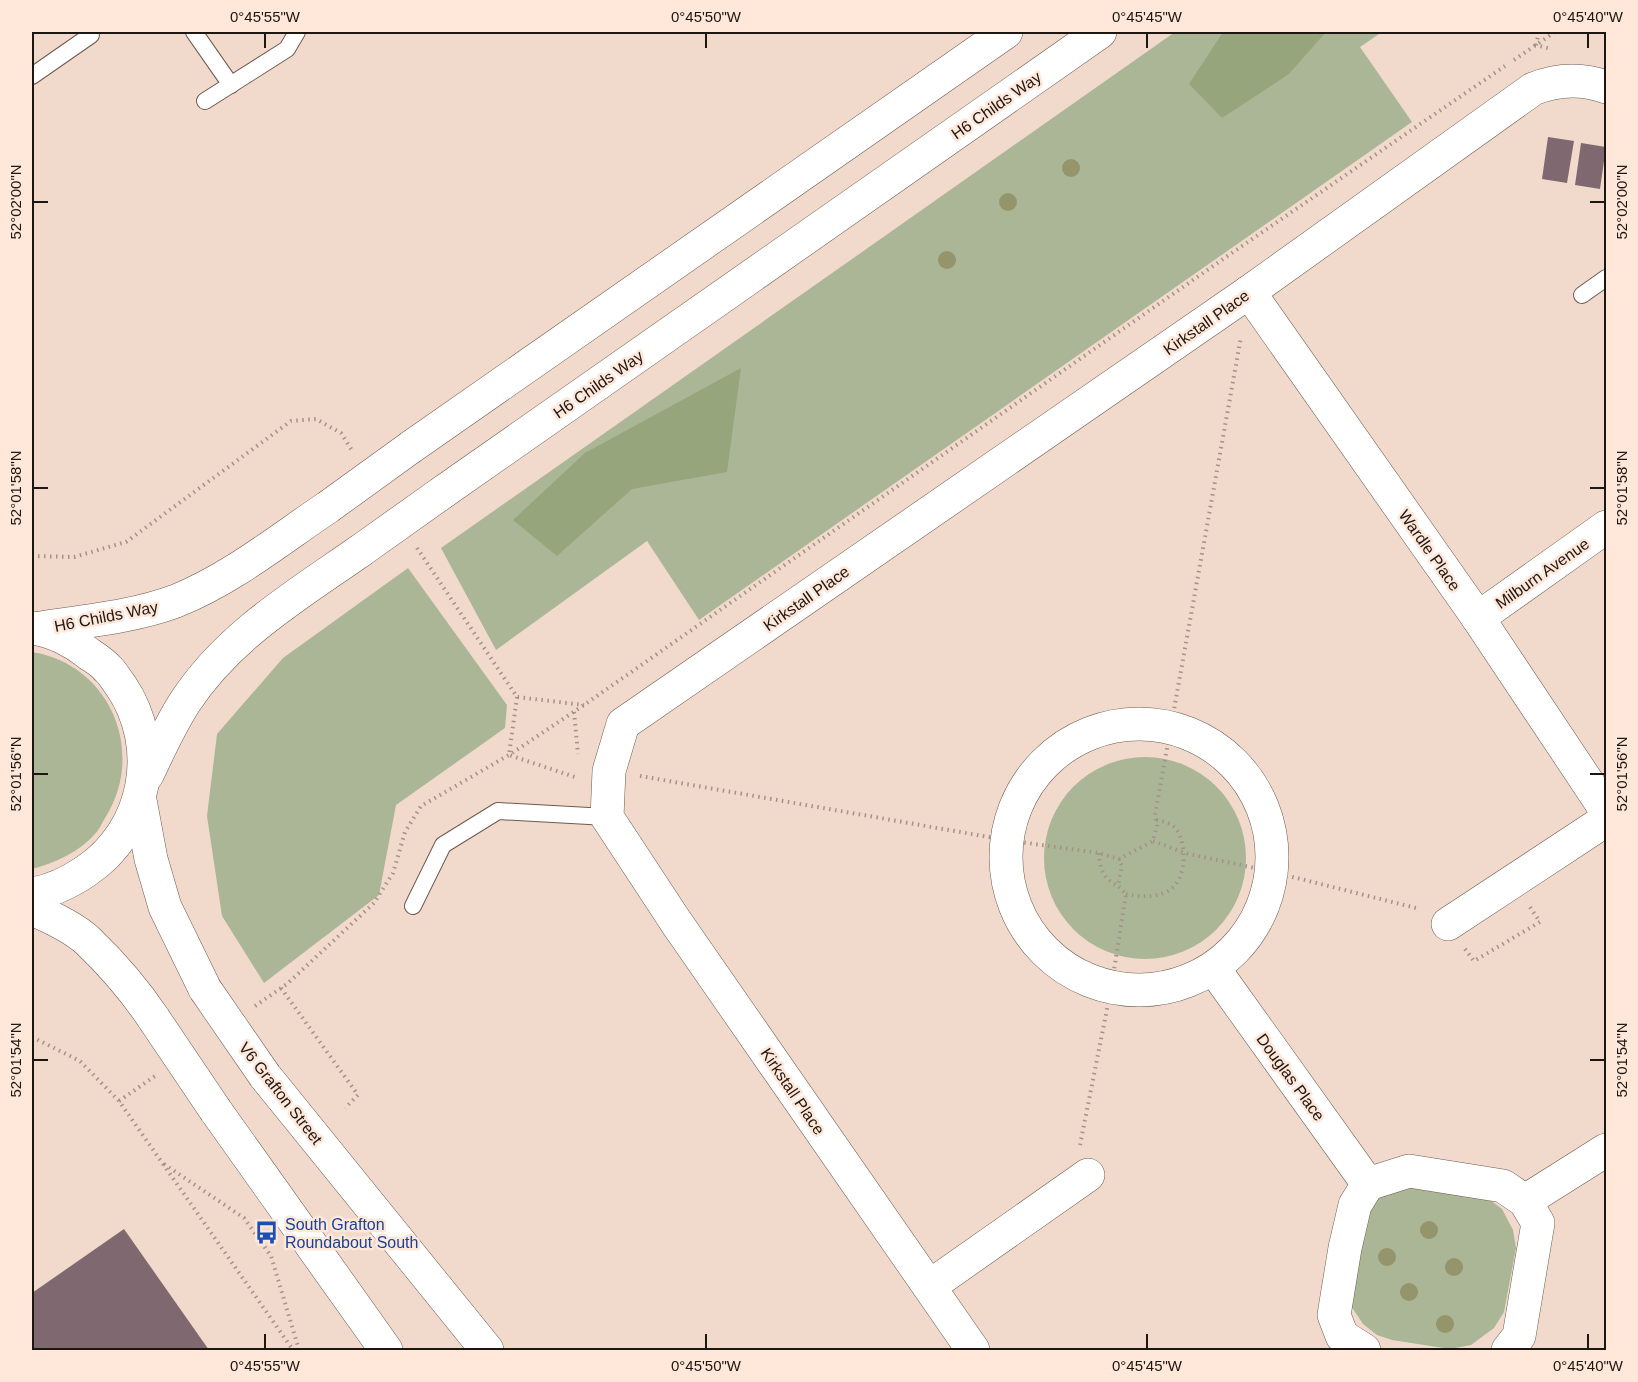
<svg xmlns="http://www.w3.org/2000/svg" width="1638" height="1382" font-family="Helvetica,sans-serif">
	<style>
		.green { fill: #abb697 }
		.forest { fill: #97a57c }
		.building { fill: #806870 }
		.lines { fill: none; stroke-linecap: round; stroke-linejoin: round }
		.service-casing { stroke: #6e5a4e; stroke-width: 18 }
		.minor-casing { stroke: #6e5a4e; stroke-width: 34 }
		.tertiary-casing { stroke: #6e5a4e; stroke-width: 34 }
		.path { stroke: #a39287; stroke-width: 4; stroke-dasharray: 1.5 4.5; stroke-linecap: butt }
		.service { stroke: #fff; stroke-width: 16 }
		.minor { stroke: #fff; stroke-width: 33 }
		.tertiary { stroke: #fff; stroke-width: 33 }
		.tertiary-bridge-casing { stroke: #6e5a4e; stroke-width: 34; stroke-linecap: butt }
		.tertiary-bridge { stroke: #fff; stroke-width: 33 }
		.tree { fill: #95956c }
		.ticks { fill: none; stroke: #1e1611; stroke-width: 2 }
		.labels { text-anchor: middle; stroke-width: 5; stroke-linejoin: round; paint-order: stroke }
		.street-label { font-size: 16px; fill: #1e1611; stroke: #ffe7d9 }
		.transit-label { font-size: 16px; fill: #164399; stroke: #ffe7d9; text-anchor: start }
		.neatline { fill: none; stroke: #1e1611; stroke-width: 2 }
		.ticks-label { font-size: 15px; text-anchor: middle; fill: #1e1611 }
	</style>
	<rect width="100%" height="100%" fill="#f1dacc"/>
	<g class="green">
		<path d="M1175,32h207l-22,15 52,75 -713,498 -52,-79 -151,109 -55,-102z"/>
		<path d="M408,568l99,137 -2,23 -109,77 -17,90 -115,88 -42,-67 -15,-100 10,-82 66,-76z"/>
		<path d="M32,652c78,12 115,100 73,166 -3,5 -6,12 -10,16 -16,18 -40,29 -63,35z"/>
		<circle cx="1145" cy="858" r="101"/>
		<path d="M1409,1185l77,12 16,12 11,21 3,18 -12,64 -10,16 -23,17 -21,4 -58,-9 -15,-5 -14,-11 -12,-18 11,-86 13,-20 17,-11z"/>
	</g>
	<g class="forest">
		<path d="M1223,32h103l-37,42 -67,44 -33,-34z"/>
		<path d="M741,368l-14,104 -95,17 -75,67 -44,-36 72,-67z"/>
	</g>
	<g class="building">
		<path d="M1548,137l26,4 -7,42 -25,-4z"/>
		<path d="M1581,143l25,4 -6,42 -25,-4z"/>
		<path d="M124,1229l85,121h-177v-57z"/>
	</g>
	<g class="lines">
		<defs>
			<g id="service">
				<path d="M194,32l37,53"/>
				<path d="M32,76l59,-41 -2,-3"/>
				<path d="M205,101l82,-52 10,-17"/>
				<path d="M1582,295l24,-17"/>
				<path d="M413,906l30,-61 55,-34 109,6"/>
			</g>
			<g id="minor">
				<path d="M1249,292l229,326 128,192"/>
				<path d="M1478,618l128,-91"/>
				<circle cx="1139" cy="857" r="133"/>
				<path d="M1448,924l158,-104"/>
				<path d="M1214,969l154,215"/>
				<path d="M1525,1201l81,-51"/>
				<path d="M930,1286l158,-111"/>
				<path d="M973,1350l-297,-428 -69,-105 2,-46 14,-47 626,-432 284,-203c25,-10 48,-11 73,-2"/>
				<path d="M1364,1350l-22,-14 -8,-21 11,-67 10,-43 13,-21 41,-13 94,15 22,15 13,22 -19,113 -11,14"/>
			</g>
			<g id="tertiary">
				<path d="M411,447l595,-415"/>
				<path d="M443,492l657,-460"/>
				<path d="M32,628c20,2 42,14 57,26 6,4 13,8 18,14 6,5 9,12 14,18 41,61 26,144 -35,185 -16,11 -35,20 -54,23"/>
				<path d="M41,628c45,-7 92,-11 135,-27 55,-22 103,-61 152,-94"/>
				<path d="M147,775c12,-25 23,-50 38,-73 43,-66 112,-107 175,-151"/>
				<path d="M140,800l11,59 14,48 40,82"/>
				<path d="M32,909c19,8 41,18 56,32 24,23 48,51 66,78"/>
				<path d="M265,1076l222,274"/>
				<path d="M216,1111l170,239"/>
			</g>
		</defs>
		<use href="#service" class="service-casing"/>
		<use href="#minor" class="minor-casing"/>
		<use href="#tertiary" class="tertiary-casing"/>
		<g class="path">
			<path d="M1539,32l-3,13 15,4"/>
			<path d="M1606,32v23"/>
			<path d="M1514,60l41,-28"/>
			<path d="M417,548l100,149 67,8"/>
			<path d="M32,556l42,1 52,-15 165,-121 25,-2 25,14 12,19"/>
			<path d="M517,697l-8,58 69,23"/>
			<path d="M574,712l4,42"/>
			<path d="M640,776l366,64 93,13 20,6 34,-18 4,-16 -2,-10 86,-478"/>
			<path d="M1153,841l32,12 88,19 147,37"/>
			<path d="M1099,853c1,17 4,25 19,33"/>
			<path d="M1126,894c14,3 28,4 42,-3 19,-11 19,-44 9,-61 -5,-7 -14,-9 -21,-10"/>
			<path d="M1465,949l9,12 66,-39 -10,-15"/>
			<path d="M281,988l77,107 -13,13"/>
			<path d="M255,1006l32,-22 87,-81 19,-30 12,-41 16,-26 88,-51 75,-50 642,-448 279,-191"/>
			<path d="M32,1037l48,24 39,40 174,249"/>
			<path d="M119,1101l36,-25"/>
			<path d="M1080,1145l31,-156 15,-95 -8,-8 4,-20 -3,-7"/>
			<path d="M164,1164l80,54 27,38 28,94"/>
		</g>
		<use href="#service" class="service"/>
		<use href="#minor" class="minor"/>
		<use href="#tertiary" class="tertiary"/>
		<defs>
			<g id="tertiary-bridge">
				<path d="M328,507l83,-60"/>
				<path d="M360,551l83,-59"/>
				<path d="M205,989l60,87"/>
				<path d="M154,1019l62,92"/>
			</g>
		</defs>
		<use href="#tertiary-bridge" class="tertiary-bridge-casing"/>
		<use href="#tertiary-bridge" class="tertiary-bridge"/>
	</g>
	<g class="tree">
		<circle cx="1071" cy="168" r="9"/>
		<circle cx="1008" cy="202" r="9"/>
		<circle cx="947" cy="260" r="9"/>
		<circle cx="1429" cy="1230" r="9"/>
		<circle cx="1387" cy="1257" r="9"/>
		<circle cx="1454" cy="1267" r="9"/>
		<circle cx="1409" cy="1292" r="9"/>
		<circle cx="1445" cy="1324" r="9"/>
	</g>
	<path class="ticks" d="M265,33v15M706,33v15M1147,33v15M1588,33v15M33,202h15M1590,202h15M33,488h15M1590,488h15M33,774h15M1590,774h15M33,1060h15M1590,1060h15M265,1334v15M706,1334v15M1147,1334v15M1588,1334v15"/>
	<defs>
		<symbol id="bus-bare" viewBox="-9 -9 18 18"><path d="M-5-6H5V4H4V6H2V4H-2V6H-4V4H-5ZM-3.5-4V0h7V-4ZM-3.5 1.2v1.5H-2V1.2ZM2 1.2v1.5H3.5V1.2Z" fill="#1a4fb4" stroke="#ffe7d9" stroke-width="2.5" paint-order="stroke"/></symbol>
	</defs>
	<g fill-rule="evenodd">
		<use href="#bus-bare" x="250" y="1216" width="33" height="33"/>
	</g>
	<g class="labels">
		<g class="street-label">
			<text transform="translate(996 105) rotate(-35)" y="6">H6 Childs Way</text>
			<text transform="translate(1206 322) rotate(-35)" y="6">Kirkstall Place</text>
			<text transform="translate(598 384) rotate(-35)" y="6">H6 Childs Way</text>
			<text transform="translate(1430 550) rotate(55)" y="6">Wardle Place</text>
			<text transform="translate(1542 573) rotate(-35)" y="6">Milburn Avenue</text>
			<text transform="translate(806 598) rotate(-35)" y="6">Kirkstall Place</text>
			<text transform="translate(106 616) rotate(-11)" y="6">H6 Childs Way</text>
			<text transform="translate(1291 1077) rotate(54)" y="6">Douglas Place</text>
			<text transform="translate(793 1091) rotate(56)" y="6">Kirkstall Place</text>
			<text transform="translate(281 1093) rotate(52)" y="6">V6 Grafton Street</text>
		</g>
		<g class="transit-label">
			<text x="285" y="1230">South Grafton<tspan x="285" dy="18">Roundabout South</tspan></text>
		</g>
	</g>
	<rect width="1638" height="1382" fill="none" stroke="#ffe7d9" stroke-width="66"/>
	<rect x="33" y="33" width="1572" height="1316" class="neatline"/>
	<g class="ticks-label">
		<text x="265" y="22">0°45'55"W</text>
		<text x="706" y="22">0°45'50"W</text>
		<text x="1147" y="22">0°45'45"W</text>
		<text x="1588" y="22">0°45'40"W</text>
		<text transform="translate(16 202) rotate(-90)" y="5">52°02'00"N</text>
		<text transform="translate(1622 202) rotate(-90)" y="5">52°02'00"N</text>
		<text transform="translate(16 488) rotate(-90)" y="5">52°01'58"N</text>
		<text transform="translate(1622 488) rotate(-90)" y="5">52°01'58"N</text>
		<text transform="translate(16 774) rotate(-90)" y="5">52°01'56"N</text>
		<text transform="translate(1622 774) rotate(-90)" y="5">52°01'56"N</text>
		<text transform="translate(16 1060) rotate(-90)" y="5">52°01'54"N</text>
		<text transform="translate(1622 1060) rotate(-90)" y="5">52°01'54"N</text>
		<text x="265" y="1371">0°45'55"W</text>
		<text x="706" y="1371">0°45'50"W</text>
		<text x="1147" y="1371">0°45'45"W</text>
		<text x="1588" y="1371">0°45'40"W</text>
	</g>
</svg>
